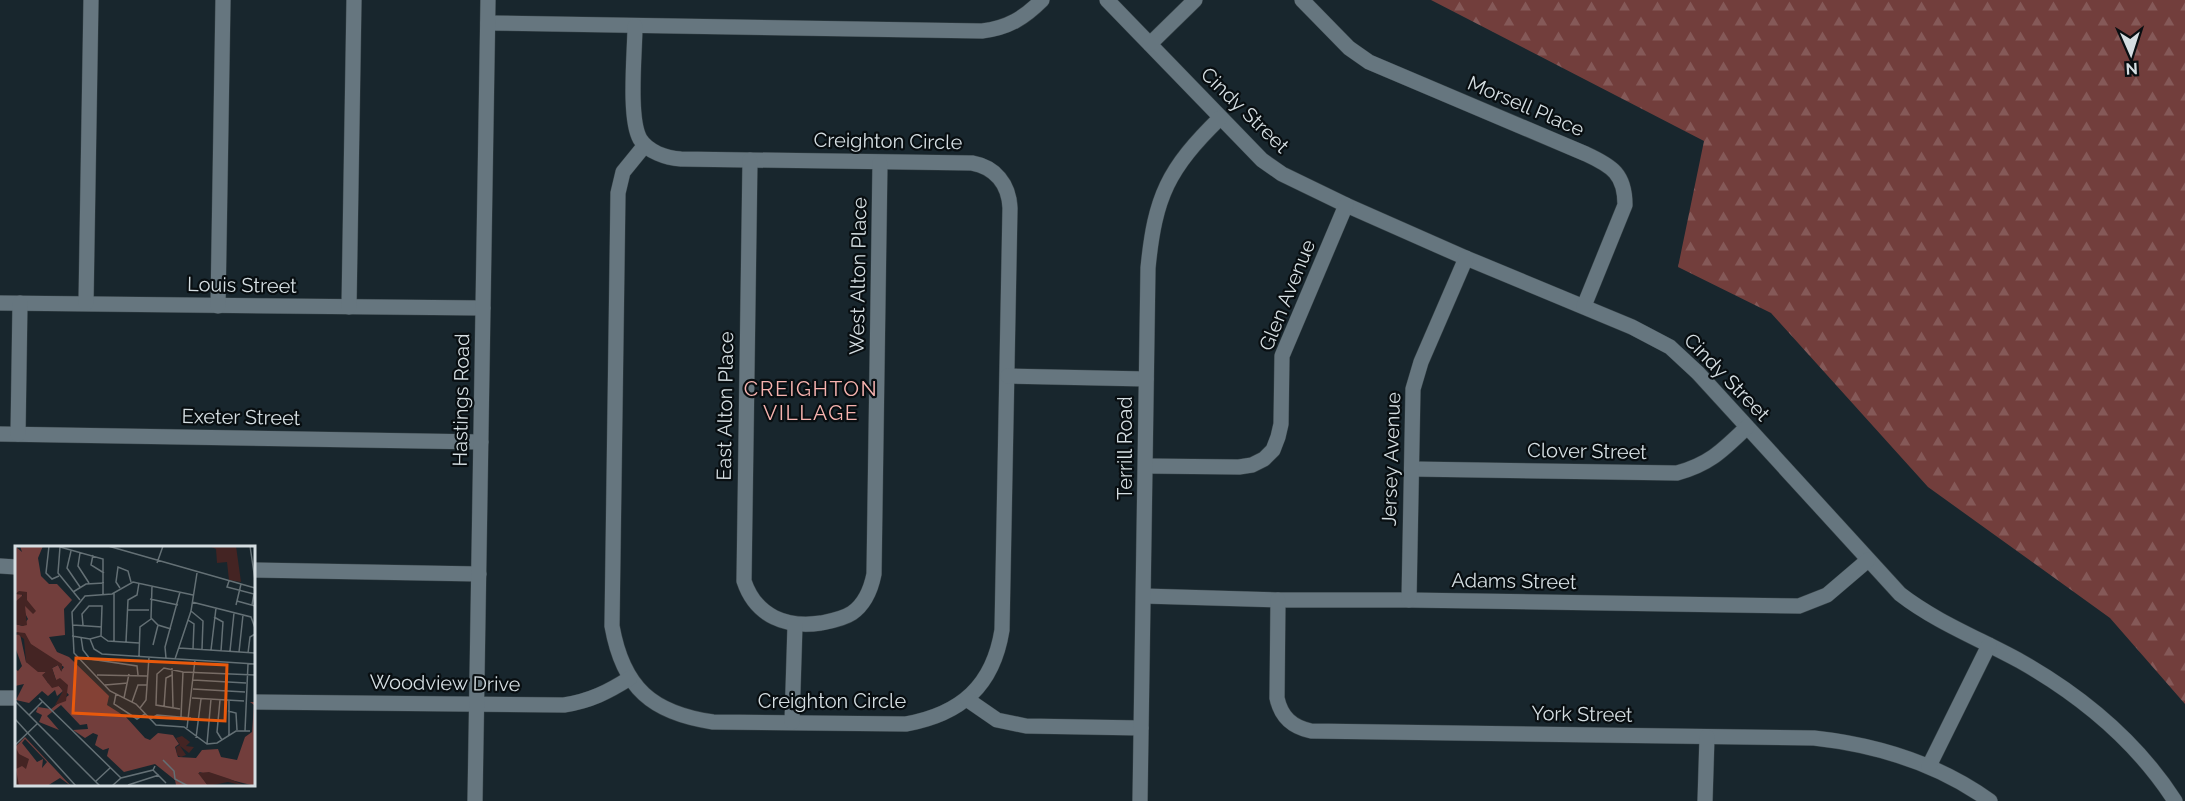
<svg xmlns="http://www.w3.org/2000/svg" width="2185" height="801" font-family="Raleway,sans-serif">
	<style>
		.forest { fill: url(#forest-firs) }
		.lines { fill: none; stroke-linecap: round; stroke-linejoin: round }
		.minor-casing { stroke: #354146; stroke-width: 16 }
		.minor { stroke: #66767f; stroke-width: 15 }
		.labels { text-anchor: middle; stroke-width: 4.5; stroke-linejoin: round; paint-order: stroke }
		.street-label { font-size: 20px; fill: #d5dee2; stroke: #080e11 }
		.neighbourhood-label { font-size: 21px; letter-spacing: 1.5px; fill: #f7b3af; stroke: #080e11 }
		.inset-road { fill: none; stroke: #647075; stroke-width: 1.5 }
		.view { fill: #e8590c; fill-opacity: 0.15; stroke: #e8590c; stroke-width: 3 }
		.inset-edge { fill: none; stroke: #d5dee2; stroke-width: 3 }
	</style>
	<defs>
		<pattern id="forest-firs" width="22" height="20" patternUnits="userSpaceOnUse" patternTransform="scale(1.5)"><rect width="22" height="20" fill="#723e3c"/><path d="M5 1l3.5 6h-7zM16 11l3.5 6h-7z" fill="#855958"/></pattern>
	</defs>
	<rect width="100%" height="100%" fill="#18262d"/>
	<path class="forest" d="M1431,0h754v704l-75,-86 -182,-131 -157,-174 -93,-46 26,-126z"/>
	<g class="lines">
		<defs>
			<g id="minor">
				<path d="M1107,0l155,160 20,14 64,31 120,53 166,69 38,20 28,26 202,221c36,28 80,45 120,67 60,34 117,81 155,140"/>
				<path d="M1302,0l47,48 20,14 217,92c26,12 39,20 39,51l-41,101"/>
				<path d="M488,23l494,8c26,-3 42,-13 60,-31"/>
				<path d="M635,26c0,25 -7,92 5,113 8,13 26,19 41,20l291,4c23,4 37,21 38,45l-8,422c-9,56 -41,84 -96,94l-193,-2c-61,-9 -90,-34 -101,-96l6,-433 5,-21 22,-27"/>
				<path d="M1150,44l45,-44"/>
				<path d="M750,160l-6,421c12,36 43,47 77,42 10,-2 22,-4 31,-10 13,-9 19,-24 22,-39l6,-411"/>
				<path d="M0,303l483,5"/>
				<path d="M86,303l5,-303"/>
				<path d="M218,306l5,-306"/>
				<path d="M349,307l5,-307"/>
				<path d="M1008,376l138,3"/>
				<path d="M0,434l481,8"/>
				<path d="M18,434l2,-131"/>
				<path d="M1146,466l93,1 13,-2 12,-6 9,-9 5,-13 3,-13 1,-68 64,-151"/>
				<path d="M1412,469l265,4c33,-9 46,-23 70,-46"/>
				<path d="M0,566l16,1"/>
				<path d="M254,570l225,4"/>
				<path d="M1144,596l134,4h131l390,6 28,-11 41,-35"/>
				<path d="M1278,600l-1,98c4,19 15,29 34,33l503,7c64,7 123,25 176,63"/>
				<path d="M1409,600l4,-211 8,-27 45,-104"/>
				<path d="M0,698h16"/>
				<path d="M968,700l29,20 29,6 115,2"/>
				<path d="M254,702l310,3c26,-4 44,-13 66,-27"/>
				<path d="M792,722l3,-97"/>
				<path d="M1929,766l60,-121"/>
				<path d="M475,801l13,-801"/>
				<path d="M1140,801l8,-533c7,-72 20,-99 72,-150"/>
				<path d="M1705,801l2,-64"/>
			</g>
		</defs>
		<use href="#minor" class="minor-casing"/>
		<use href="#minor" class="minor"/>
	</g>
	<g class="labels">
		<g class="street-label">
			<text transform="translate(1526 106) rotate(23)" y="7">Morsell Place</text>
			<text transform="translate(1245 110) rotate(44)" y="7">Cindy Street</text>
			<text transform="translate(888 141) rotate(1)" y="7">Creighton Circle</text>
			<text transform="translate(858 276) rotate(-89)" y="7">West Alton Place</text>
			<text transform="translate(242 285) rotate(1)" y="7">Louis Street</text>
			<text transform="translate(1287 295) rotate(-68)" y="7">Glen Avenue</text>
			<text transform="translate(1727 377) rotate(46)" y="7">Cindy Street</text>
			<text transform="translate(461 400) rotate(-89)" y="7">Hastings Road</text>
			<text transform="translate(725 406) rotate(-89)" y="7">East Alton Place</text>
			<text transform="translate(241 417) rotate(1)" y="7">Exeter Street</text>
			<text transform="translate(1125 448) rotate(-90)" y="7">Terrill Road</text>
			<text transform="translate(1587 451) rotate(1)" y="7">Clover Street</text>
			<text transform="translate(1391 459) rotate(-88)" y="7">Jersey Avenue</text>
			<text transform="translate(1514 581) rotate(1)" y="7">Adams Street</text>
			<text transform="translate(445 683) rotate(1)" y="7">Woodview Drive</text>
			<text x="832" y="708">Creighton Circle</text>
			<text transform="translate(1582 714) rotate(1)" y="7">York Street</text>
		</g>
		<g class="neighbourhood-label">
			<text x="811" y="396">CREIGHTON<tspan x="811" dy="24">VILLAGE</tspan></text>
		</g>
	</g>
	<g transform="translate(15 546)">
		<rect width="240" height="240" fill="#18262d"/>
		<path d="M0,0l7,6 -2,-6h23l-5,12 3,18 8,8h8l15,16 -8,9 1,26 -16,2 8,15 12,5 40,39 -2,9 19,12 19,21 5,2 8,-7 15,2 6,9 -4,3 3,10 18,1 6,-8 16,-1 3,8 16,3 8,-23 7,-5 2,-27 -4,-3h5v84l-56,-14 9,14h-38l6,-1 -1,-5 -20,-16 -31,8 -17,-16 2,-8 -6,2 -8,-5 3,-10 -5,-2 -8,5 -12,-8 15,-1 -1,-5 -7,1 -19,-20 -14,11 12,14 -20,-8 3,-7 -6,-3 2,-5 13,2 18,-14 -13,-15 -4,-12 6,-3 3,6 3,-4 -34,-23 -5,-10 -10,-2v-8l8,2 5,-7 -5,-10 4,-9 -5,-7v7l-7,2zM5,88l6,28 20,10 -3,3 5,8 11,3 4,5 -6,5 -2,-6 -7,6 -6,-5 -13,12 -13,-3 8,-16 -9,2v-17l3,2 4,-5 -7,-19v-12zM10,191l46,49 -11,-8 -13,8h-32v-39zM10,193l22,23 -5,6 1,-9 -6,3 -15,-19z" fill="#723e3c" fill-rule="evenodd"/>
		<path d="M194,0h27l5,36 -12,-2 -2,-18 -10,1 -1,-14zM4,45l8,1v8l9,11 -3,3 -8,-8 2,19 -4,1 -8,-2v-22l8,-7 -8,-1zM0,86l10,1 6,11 31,20v8l-4,-7 -6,3 4,12 4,-2 8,7 -2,16 -11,4 8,-14 -4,-5 -7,2 -4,-5 -6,-8 4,-3h-8l-12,-10 -2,-23zM0,200l4,8 10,5 -3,10 -4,-3 -6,3 3,17h-4zM194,226l21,7 16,7 -18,-4 -20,4 -10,-13z" fill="#442423"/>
		<path d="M167,190l8,6 -4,4 8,1 -5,6 -9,-7 6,9 -5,2 -4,-2 -1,-8 4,-2 -4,-7z" fill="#442423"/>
		<path class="inset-road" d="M34,0l-3,27 6,6 7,-3M93,0l147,42M235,0l5,34M45,1l43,12v36M45,1l-2,26 22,27M56,5l-4,17 13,19M65,7l-2,13 11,17M78,9l-2,10 13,8M142,17l6,-17M214,35l-2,6 27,7 -2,11M137,40l-1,32 7,7 13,4M105,42l-4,-6 2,-15 10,4 3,11M58,46l13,-8 18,-1M178,49l-60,-13 -21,12 -27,2 -13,16 2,41 36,38 26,13 20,21 28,2 23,17 10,-1 19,-12h14M135,53l28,6M222,55l18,5M177,56l59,15 4,11M221,59l5,-21M113,64h21M176,65l12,10 -1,28M199,71l9,5 -2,29M173,74l6,4 -1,25M58,79l29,2M57,90l18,3 11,-3 1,-30h-13l-7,8 1,11M86,90l7,5 31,2M66,91l2,13 7,9 47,7 1,9M75,93l4,10 8,5 153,10M99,95v-48M111,96l2,-42 9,-5 2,-12M138,99l5,-20M164,102l76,5M196,104l5,-42M215,105l4,-38M224,106l4,-37M233,107l2,-16 5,-3M124,110l1,-29 11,-8M151,112l-1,-11 15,-55M160,113l16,-48 6,-38M157,122l1,39M168,126l72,3M82,129l50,1M240,130v19M178,134l53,3M90,139l23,-2M178,143l52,3M101,148l-2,10 23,15 8,-5M24,152l82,80M109,152l5,-24M177,152l52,3M205,154l-3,32 5,8M214,154v35M0,155l85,85M117,156l6,-17h9M149,161l2,-29 6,-3M125,162l6,-8 3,-43M165,163l-24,-4 1,-31 7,-6 19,4M213,165l8,2 1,17M14,169l14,-14M166,171l2,-45M0,173l61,67M135,173l7,-4 34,3M172,182l8,-68M230,185l3,-67M181,192l5,-39M192,198l4,-45M0,199l23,-22M148,214l11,11 1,8 13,7M138,224l13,13M81,235l14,-13M113,239l31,-10M97,240l9,-8 32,-8 2,-4"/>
		<path class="view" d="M61,112l151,7 -2,56 -152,-8z"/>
		<rect width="240" height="240" class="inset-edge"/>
	</g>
	<g transform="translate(2131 54) rotate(177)" stroke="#080e11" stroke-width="4.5" paint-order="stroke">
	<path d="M0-4.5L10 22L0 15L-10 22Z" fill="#d5dee2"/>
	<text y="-9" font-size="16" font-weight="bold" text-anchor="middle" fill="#d5dee2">N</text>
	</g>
</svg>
